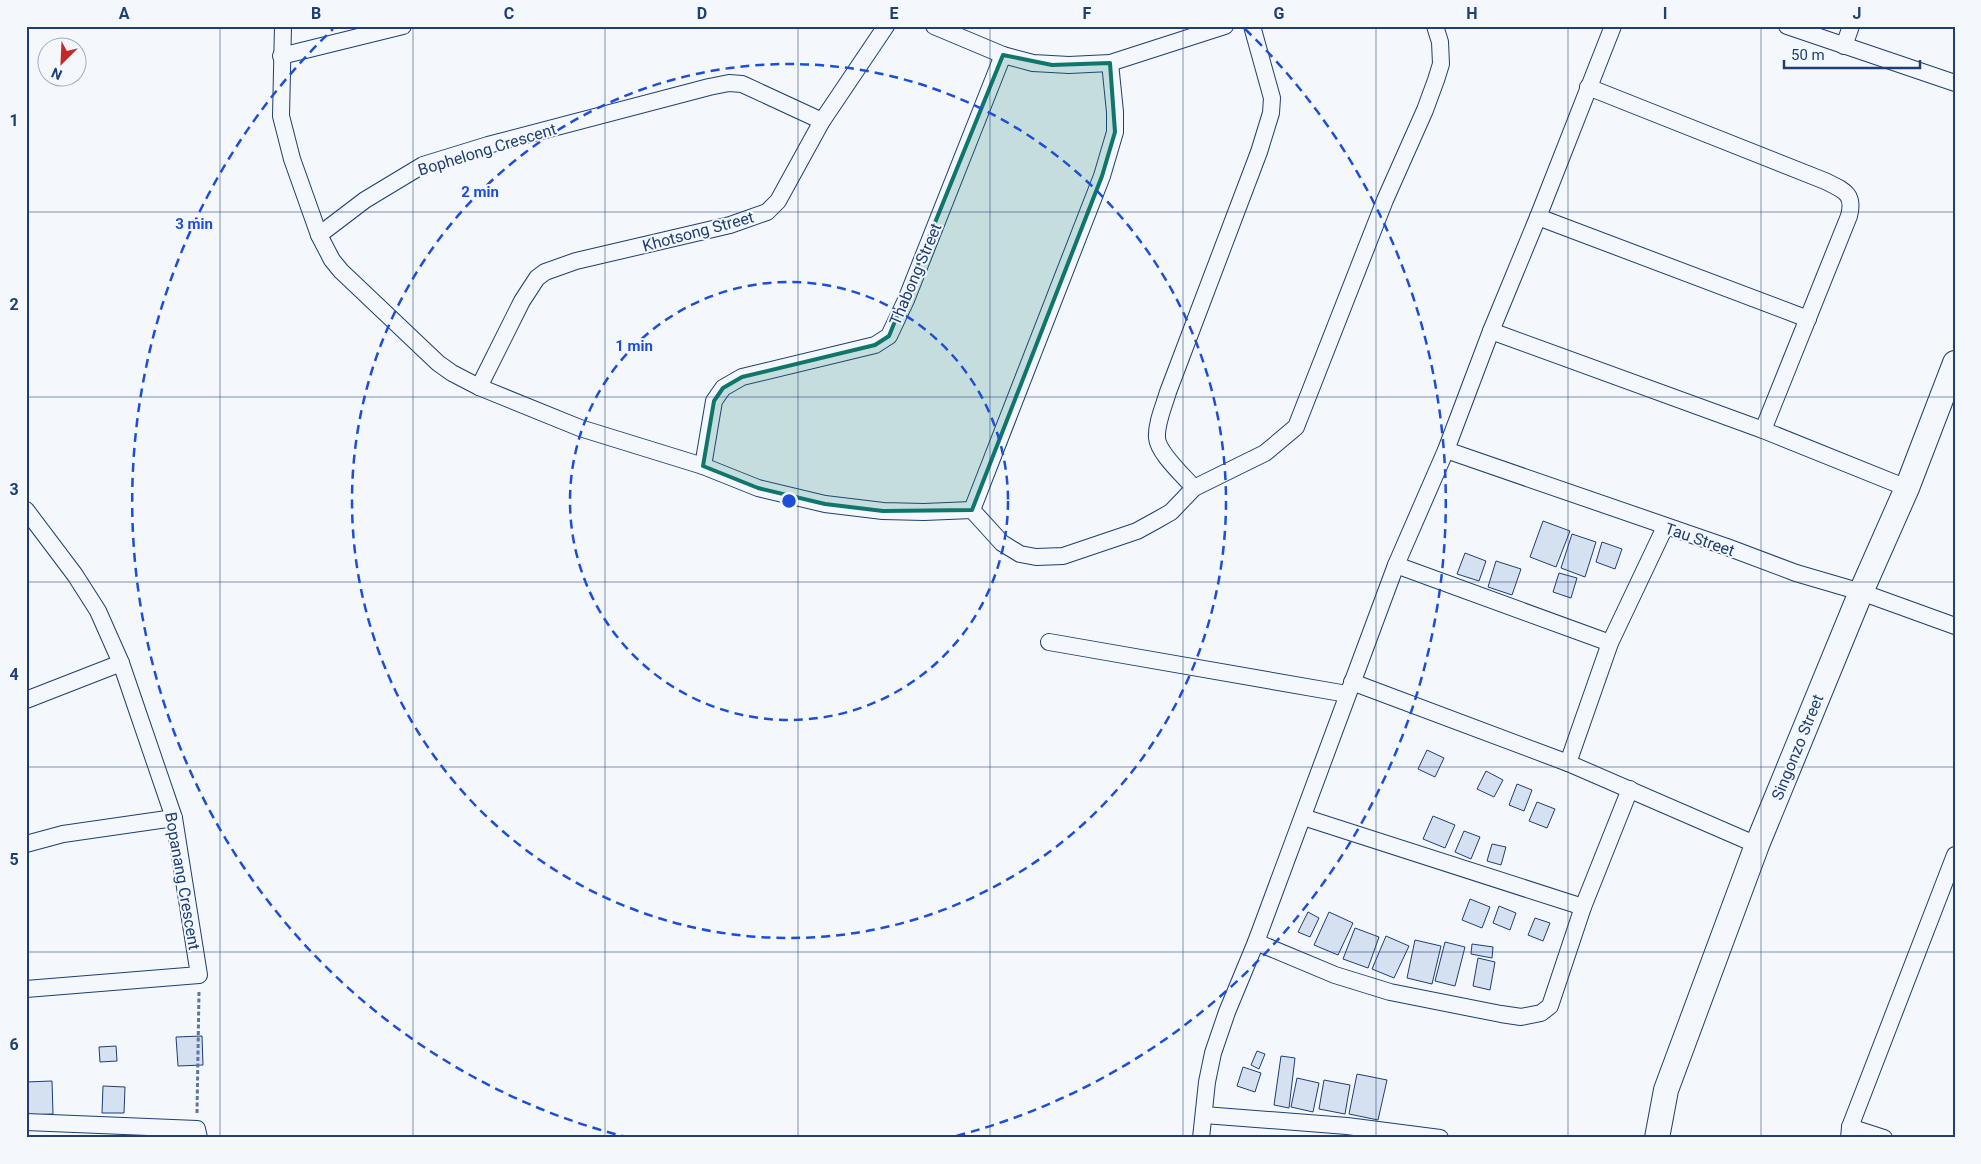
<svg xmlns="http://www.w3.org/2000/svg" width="1981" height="1164" font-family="Roboto,sans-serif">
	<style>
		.building { fill: #d5e0f0; stroke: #1d3f73 }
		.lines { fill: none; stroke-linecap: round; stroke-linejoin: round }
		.street-casing { stroke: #1d3f73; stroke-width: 18 }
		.secondary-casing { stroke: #1d3f73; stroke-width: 26 }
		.path { stroke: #5e769c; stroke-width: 3; stroke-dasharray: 4 2.5; stroke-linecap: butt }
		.street { stroke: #f4f7fb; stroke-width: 16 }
		.secondary { stroke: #f4f7fb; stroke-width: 24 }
		.marked { fill: #0f766e; fill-opacity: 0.2; stroke: #0f766e; stroke-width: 4; stroke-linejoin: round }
		.grid { fill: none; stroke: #1d3f73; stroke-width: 1; stroke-opacity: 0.55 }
		.ring { fill: none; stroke: #1d4ed8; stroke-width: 2.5; stroke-dasharray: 9 6 }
		.labels { text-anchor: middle; stroke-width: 4; stroke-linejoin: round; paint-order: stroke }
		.street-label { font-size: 16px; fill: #1d3f73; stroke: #f4f7fb }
		.centre { fill: #1d4ed8; stroke: #f4f7fb; stroke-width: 2.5 }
		.ring-label { font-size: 15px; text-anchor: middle; font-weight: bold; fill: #1d4ed8; stroke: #f4f7fb; stroke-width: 4; stroke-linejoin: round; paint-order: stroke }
		.neatline { fill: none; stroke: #1d3f73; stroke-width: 2 }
		.grid-label { font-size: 16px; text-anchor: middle; font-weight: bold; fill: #1d3f73 }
	</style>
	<rect width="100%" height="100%" fill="#f4f7fb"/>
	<g class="building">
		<path d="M1543,521l27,10 -14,36 -26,-10z"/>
		<path d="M1572,534l24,8 -11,35 -24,-9z"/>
		<path d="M1602,542l20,7 -7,20 -19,-7z"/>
		<path d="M1465,553l21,8 -7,20 -22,-7z"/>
		<path d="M1496,561l25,8 -9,26 -24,-8z"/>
		<path d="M1559,573l18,5 -6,20 -18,-6z"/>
		<path d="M1427,750l17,8 -9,19 -17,-8z"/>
		<path d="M1486,771l17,9 -9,17 -17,-8z"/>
		<path d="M1517,784l15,6 -8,21 -15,-6z"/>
		<path d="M1537,802l18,7 -8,19 -18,-7z"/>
		<path d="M1433,816l22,9 -10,23 -22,-9z"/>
		<path d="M1464,831l16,6 -9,22 -16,-7z"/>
		<path d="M1492,844l14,3 -5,18 -14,-4z"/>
		<path d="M1470,899l20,8 -8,21 -20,-8z"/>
		<path d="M1499,906l17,7 -6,17 -17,-7z"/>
		<path d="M1308,912l11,6 -9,19 -12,-5z"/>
		<path d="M1329,912l24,11 -15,32 -24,-10z"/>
		<path d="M1535,918l15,5 -7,18 -15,-6z"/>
		<path d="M1355,928l24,9 -11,31 -25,-9z"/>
		<path d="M1386,936l23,10 -15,32 -22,-9z"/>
		<path d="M1415,940l26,6 -9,38 -25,-6z"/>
		<path d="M1445,942l20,5 -10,39 -20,-5z"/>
		<path d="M1472,944l21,3 -1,11 -21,-4z"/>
		<path d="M1478,958l17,4 -5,28 -17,-4z"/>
		<path d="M202,1036l1,29 -25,1 -2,-29z"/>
		<path d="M116,1046l1,15 -17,1 -1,-15z"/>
		<path d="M1257,1051l8,3 -6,15 -8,-4z"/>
		<path d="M1281,1056l14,2 -6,50 -15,-3z"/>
		<path d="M1243,1067l18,6 -6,19 -18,-6z"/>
		<path d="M1357,1074l30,6 -9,40 -29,-6z"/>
		<path d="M1297,1078l22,5 -6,29 -22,-5z"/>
		<path d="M1324,1080l26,5 -5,29 -26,-5z"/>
		<path d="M52,1081l1,33 -26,1 -1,-33z"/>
		<path d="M103,1086l22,1 -1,26h-22z"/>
	</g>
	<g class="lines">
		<defs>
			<g id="street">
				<path d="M283,26l-2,90 11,43 27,76 13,25 9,11 97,92 14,10 27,14 101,41 123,38 55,22 67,16 58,7 41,1 48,-2"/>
				<path d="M934,26l69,29 30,8 36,2 41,-2 115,-37"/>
				<path d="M1787,26l168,57"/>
				<path d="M1844,46l7,-20"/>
				<path d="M281,56l122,-30"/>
				<path d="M1588,87l237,94c18,9 30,12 24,35l-86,214"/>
				<path d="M1538,217l270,102"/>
				<path d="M319,235l46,-35 58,-35 65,-20 221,-58 20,-4 13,1 80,37"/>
				<path d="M1491,331l272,99 144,58"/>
				<path d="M479,387l43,-86 15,-23 8,-6 31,-11 154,-36 37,-13 11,-11 44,-80 64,-95"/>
				<path d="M1446,450l281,97 69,26 65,19 94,34"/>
				<path d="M703,466l11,-65 9,-13 19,-11 133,-32 14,-9 17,-36 97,-245"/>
				<path d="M1194,488c-10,-12 -36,-35 -37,-50 -1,-15 7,-32 11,-46l91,-240 12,-39 1,-15 -20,-72"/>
				<path d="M26,510l49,65 23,36 23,52 53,155 25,157 -173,14"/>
				<path d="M972,510l30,33 18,11 16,3 27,-1 74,-25 20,-11 14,-8 23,-24 71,-35 31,-26 89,-227 40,-90 11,-30 5,-16 -1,-22 -5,-16"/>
				<path d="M972,510l130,-334 13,-44v-20l-5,-49"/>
				<path d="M1396,565l214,78"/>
				<path d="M1049,642l298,52"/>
				<path d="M1352,682l216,81 189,82"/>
				<path d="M26,700l95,-37"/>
				<path d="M1568,763l42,-120 55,-116"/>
				<path d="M1303,817l280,90"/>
				<path d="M26,844l37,-10 111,-16"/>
				<path d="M1256,942l79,33 55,17 111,22 20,3 20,-4 9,-7 33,-99 47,-118"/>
				<path d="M1204,1115l143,11 93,12"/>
				<path d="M26,1122l171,7 2,9"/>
				<path d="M1850,1127l34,11"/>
				<path d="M1201,1138l6,-56 6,-29 14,-41 29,-70 140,-377 50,-115 45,-119 47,-114 75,-191"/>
				<path d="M1849,1138l1,-11 105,-272"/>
			</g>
			<path id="secondary" d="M1657,1138l9,-48 91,-245 104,-253 46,-104 48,-125"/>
		</defs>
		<use href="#street" class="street-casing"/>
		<use href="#secondary" class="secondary-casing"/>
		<path class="path" d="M197,1113l2,-121"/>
		<use href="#street" class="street"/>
		<use href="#secondary" class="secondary"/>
	</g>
	<path class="marked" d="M1003,55l49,10 58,-2 5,69 -13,44 -130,334 -89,1 -58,-7 -67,-16 -55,-22 11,-65 9,-13 19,-11 133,-32 14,-9z"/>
	<path class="grid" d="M220,26v1112M413,26v1112M605,26v1112M798,26v1112M990,26v1112M1183,26v1112M1376,26v1112M1568,26v1112M1761,26v1112M26,212h1929M26,397h1929M26,582h1929M26,767h1929M26,952h1929"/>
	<g class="ring">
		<circle cx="789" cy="501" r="219"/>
		<circle cx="789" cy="501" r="437"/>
		<path d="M630 1138A656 656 0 0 1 333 29M1245 29A656 656 0 0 1 948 1138"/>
	</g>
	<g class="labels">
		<g class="street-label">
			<text transform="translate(487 149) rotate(-17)" y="6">Bophelong Crescent</text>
			<text transform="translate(698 231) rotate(-15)" y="6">Khotsong Street</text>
			<text transform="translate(915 274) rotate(-67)" y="6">Thabong Street</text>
			<text transform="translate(1700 539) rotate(19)" y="6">Tau Street</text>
			<text transform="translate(1797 747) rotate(-68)" y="6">Singonzo Street</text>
			<text transform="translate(183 881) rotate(80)" y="6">Bopanang Crescent</text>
		</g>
	</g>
	<circle cx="789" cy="501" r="8" class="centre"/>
	<g class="ring-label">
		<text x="480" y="197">2 min</text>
		<text x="194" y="229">3 min</text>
		<text x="634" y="351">1 min</text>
	</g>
	<rect width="1981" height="1164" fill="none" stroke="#f4f7fb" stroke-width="55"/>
	<g transform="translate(62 62) rotate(204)"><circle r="24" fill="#f4f7fb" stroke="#9eadc5"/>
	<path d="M0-4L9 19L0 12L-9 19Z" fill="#c62828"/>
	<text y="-8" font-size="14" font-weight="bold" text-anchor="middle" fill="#1d3f73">N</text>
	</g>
	<path d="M1784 60v8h136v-8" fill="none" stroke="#1d3f73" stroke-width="2.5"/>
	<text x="1791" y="60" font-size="15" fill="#1d3f73" stroke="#f4f7fb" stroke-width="4" paint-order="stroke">50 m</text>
	<rect x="28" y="28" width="1926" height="1108" class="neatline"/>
	<g class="grid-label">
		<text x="124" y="19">A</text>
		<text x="316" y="19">B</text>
		<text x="509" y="19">C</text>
		<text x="702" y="19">D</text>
		<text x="894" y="19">E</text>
		<text x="1087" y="19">F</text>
		<text x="1279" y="19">G</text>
		<text x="1472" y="19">H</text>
		<text x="1665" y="19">I</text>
		<text x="1857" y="19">J</text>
		<text x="14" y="126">1</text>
		<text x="14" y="310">2</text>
		<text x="14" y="495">3</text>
		<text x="14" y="680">4</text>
		<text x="14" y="865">5</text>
		<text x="14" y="1050">6</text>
	</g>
</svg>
